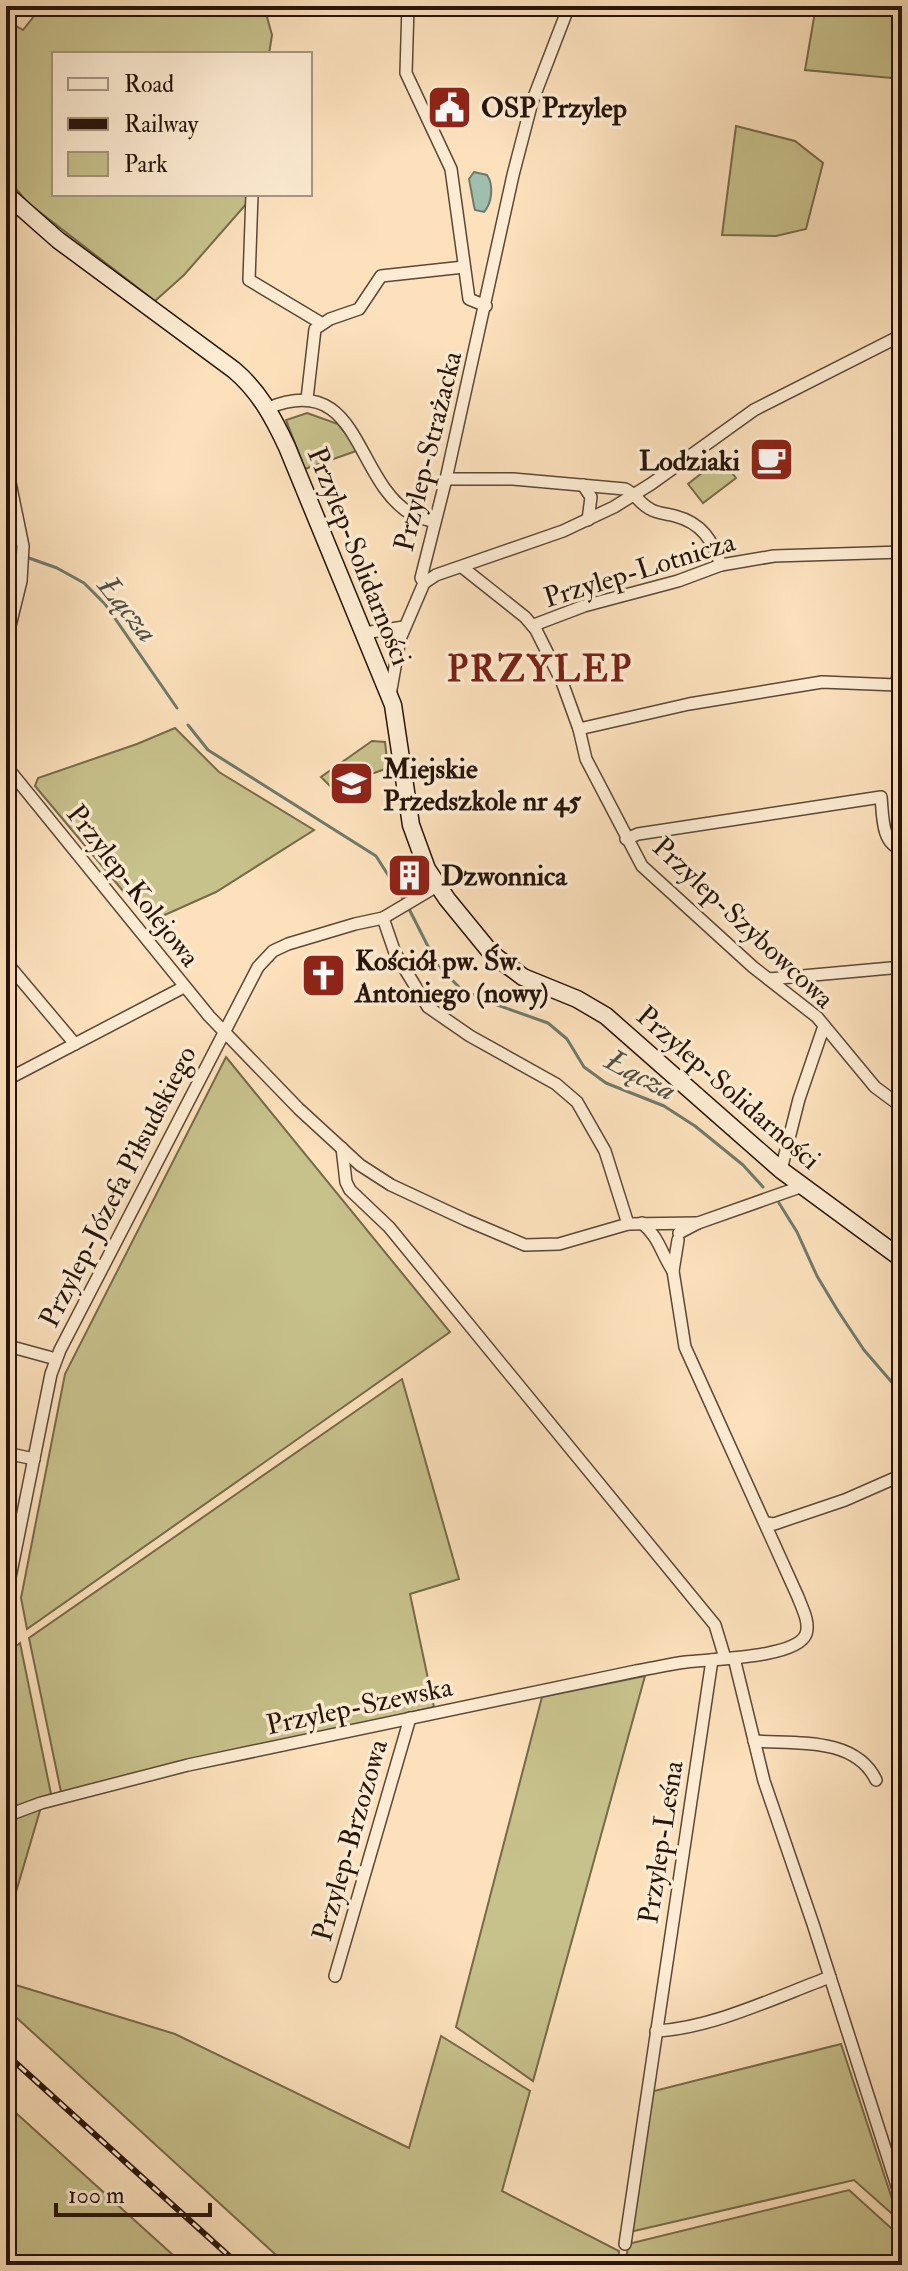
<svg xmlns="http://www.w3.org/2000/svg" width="908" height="2271" font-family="'IM FELL Double Pica',serif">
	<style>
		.green { fill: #c7c18b; stroke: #766a4b; stroke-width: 2 }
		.water { fill: #9fbeae; stroke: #6f7a6d; stroke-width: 2 }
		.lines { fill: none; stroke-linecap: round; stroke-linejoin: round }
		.stream { stroke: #6f7a6d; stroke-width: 3 }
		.minor-casing { stroke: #5c4737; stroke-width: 14 }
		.secondary-casing { stroke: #26140b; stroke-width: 19 }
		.minor { stroke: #fdecd3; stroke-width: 11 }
		.secondary { stroke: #fdecd3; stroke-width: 16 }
		.rail-casing { stroke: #26140b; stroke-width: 6 }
		.rail { stroke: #fdecd3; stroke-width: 3; stroke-dasharray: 9; stroke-linecap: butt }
		.labels { text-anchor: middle; stroke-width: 7; stroke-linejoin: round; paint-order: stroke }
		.poi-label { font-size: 28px; font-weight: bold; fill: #26140b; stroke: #fdecd3; text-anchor: start }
		.street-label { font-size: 28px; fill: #26140b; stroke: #fdecd3 }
		.water-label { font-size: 30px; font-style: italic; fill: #505044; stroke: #fdecd3 }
		.district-label { font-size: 36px; font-weight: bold; letter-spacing: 2px; fill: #7a1f14; stroke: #fdecd3 }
	</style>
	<rect width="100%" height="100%" fill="#fce1bc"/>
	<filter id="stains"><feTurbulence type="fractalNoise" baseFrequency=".0025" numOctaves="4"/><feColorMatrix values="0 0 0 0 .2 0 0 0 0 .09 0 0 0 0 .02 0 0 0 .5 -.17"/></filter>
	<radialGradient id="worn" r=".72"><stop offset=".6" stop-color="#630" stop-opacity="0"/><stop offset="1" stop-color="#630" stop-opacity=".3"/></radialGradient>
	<g class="green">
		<path d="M42,6h222l8,29 -3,19h-215v140h192l2,8 -64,73 -29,26 -127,-98 -22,-26v-157l17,10z"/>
		<path d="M816,6h86v73l-97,-9z"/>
		<path d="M736,126l59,15 28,22 -17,66 -30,7 -54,-1z"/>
		<path d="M307,413l31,11 21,26 -54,19 -19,-49z"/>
		<path d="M721,458l15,20 -33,25 -15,-19z"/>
		<path d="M175,728l44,44 95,58 -98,62 -67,30 -114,-136 3,-8 99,-34z"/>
		<path d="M372,741l13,1 3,26 -56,20 -11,-11z"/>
		<path d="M226,1057l224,275 -423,297 -6,-31 44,-224z"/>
		<path d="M402,1379l57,200 -49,15 24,113 -373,85 -32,-154z"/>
		<path d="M20,1643l31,151 -7,3 -38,129v-272z"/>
		<path d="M645,1676l-112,405 -77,-54 86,-330z"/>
		<path d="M6,1982l169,52 234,114 32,-112 89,55 -28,100 117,60 -1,14h-331l-281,-257z"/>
		<path d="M841,2044l58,176 -45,-40 -224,52 20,-140z"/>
		<path d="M6,2104l178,161h-178z"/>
		<path d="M849,2190l53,48v27h-276l2,-21z"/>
	</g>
	<path class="water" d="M474,172l13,3c7,10 5,28 -3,37l-9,-2 -1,-4 -5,-27z"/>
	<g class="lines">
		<g class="stream">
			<path d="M6,555l7,1"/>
			<path d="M29,558l28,10 27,15 21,21 72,104"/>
			<path d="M188,725l20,25 168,106 28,44"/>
			<path d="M408,907l30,59 22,22 26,13 62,22 19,16 17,28 22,16 58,23 31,20 48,39 20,22"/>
			<path d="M779,1203l18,29 20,44 21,35 26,39 38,44"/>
		</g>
		<defs>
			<g id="minor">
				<path d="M408,6l-2,67 45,96 18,130 17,7"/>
				<path d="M252,194l-3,86 72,43"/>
				<path d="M307,399l8,-70 15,-10 29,-10 22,-33 83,-9"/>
				<path d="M268,408c93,-38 85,71 143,106 7,4 16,5 23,8"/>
				<path d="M6,463l17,83 -2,35 -15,61"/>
				<path d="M446,479h67l112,10c12,6 15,15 25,20 6,4 17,5 25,7 27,7 37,24 46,49"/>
				<path d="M583,485l8,12 -3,23"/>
				<path d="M462,567l63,50 11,13 26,52 17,47 7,30 56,107 111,101 64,50 58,70 27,20"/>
				<path d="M424,583l12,-8 127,-44 51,-24 37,-23 103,-74 148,-75"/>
				<path d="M534,625l50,-19 94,-25 43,-16 53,-9 128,-4"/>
				<path d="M364,633l40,-6"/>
				<path d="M390,695l10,-56 24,-56 -3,-5 25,-99 67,-304 19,-73 37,-96"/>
				<path d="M579,729l110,-25 133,-22 75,3 5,-55"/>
				<path d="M6,766l203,250 90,93 61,56 31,20 75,35 59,25 34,-1 69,-20 70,-1"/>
				<path d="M626,839l12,-5 243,-37c2,18 0,47 21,52"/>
				<path d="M383,918l12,35 33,54 42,29 86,48 21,18 28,49 23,73"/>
				<path d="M6,962l69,82"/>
				<path d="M769,979l122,-11"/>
				<path d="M6,1080l178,-93"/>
				<path d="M342,1148l4,34 4,8 39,37 326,398 10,33"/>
				<path d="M781,1170l18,-71 25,-73"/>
				<path d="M642,1223c17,14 19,30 31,48"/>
				<path d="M679,1233l19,-10 105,-37"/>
				<path d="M6,1343l6,4 44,12"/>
				<path d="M6,1453l28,6"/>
				<path d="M767,1523l7,1 71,-24 57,-25"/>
				<path d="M6,1597l45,-223 9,-24 198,-383 15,-16 15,-7 67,-20 28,-6 54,-32"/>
				<path d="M734,1658l30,123 49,143 86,268"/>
				<path d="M754,1741c40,3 101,-5 122,39"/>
				<path d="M6,1816l35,-13 147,-38 448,-94c17,-3 34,-7 50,-9 24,-3 111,-4 120,-28 4,-12 -4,-26 -8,-37l-113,-250 -12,-76 5,-31"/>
				<path d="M335,1976l75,-258"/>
				<path d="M656,2031c57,-3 120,-34 174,-54"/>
				<path d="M625,2244l87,-584"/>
			</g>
			<path id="secondary" d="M6,194l52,46 176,130c25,21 39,47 53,77l106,258 18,120 16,44 20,30 45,55 31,23 54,22 29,17 175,154 121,89"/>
		</defs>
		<use href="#minor" class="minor-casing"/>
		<use href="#secondary" class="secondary-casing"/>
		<use href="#minor" class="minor"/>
		<use href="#secondary" class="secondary"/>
		<defs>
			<path id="rail" d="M6,2054l233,211"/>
		</defs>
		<use href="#rail" class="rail-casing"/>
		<use href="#rail" class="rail"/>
	</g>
	<defs>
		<symbol id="civic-square" viewBox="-11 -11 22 22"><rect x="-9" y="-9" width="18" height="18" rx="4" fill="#8f2418" stroke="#fdecd3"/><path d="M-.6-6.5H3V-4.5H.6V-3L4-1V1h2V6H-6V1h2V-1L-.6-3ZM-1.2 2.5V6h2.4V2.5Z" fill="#fff"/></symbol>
		<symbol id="cafe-square" viewBox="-11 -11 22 22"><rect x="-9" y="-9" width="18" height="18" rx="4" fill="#8f2418" stroke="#fdecd3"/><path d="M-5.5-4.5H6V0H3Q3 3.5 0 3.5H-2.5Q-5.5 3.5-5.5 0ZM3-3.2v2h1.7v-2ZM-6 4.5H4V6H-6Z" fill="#fff"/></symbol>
		<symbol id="school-square" viewBox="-11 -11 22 22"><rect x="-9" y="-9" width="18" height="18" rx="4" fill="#8f2418" stroke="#fdecd3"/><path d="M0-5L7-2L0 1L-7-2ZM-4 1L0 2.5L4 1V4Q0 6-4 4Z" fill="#fff"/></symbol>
		<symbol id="building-square" viewBox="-11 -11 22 22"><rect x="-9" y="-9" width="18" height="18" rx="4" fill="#8f2418" stroke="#fdecd3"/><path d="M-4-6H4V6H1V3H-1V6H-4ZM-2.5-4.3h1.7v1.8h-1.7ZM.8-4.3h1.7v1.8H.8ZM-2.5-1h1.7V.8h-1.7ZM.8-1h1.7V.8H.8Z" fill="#fff"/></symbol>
		<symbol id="church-square" viewBox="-11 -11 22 22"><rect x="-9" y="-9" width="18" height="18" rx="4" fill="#8f2418" stroke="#fdecd3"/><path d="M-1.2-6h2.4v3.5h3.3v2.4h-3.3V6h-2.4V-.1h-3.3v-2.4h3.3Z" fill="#fff"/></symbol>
	</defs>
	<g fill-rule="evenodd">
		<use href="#civic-square" x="424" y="82" width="51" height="51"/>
		<use href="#cafe-square" x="746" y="434" width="51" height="51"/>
		<use href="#school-square" x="326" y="758" width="51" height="51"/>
		<use href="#building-square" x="384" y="850" width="51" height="51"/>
		<use href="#church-square" x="298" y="950" width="51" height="51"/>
	</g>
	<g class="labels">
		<g class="poi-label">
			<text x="481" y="117">OSP Przylep</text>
			<text x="740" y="470" text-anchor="end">Lodziaki</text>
			<text x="383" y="778">Miejskie<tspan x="383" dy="32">Przedszkole nr 45</tspan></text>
			<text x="441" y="885">Dzwonnica</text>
			<text x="355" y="970">Kościół pw. Św.<tspan x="355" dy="32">Antoniego (nowy)</tspan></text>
		</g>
		<g class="street-label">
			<text transform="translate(427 451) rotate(-76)" y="10">Przylep-Strażacka</text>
			<text transform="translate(360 556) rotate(68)" y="10">Przylep-Solidarności</text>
			<text transform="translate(639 569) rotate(-17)" y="10">Przylep-Lotnicza</text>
			<text transform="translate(134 885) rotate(52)" y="10">Przylep-Kolejowa</text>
			<text transform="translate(744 922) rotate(43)" y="10">Przylep-Szybowcowa</text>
			<text transform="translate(729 1087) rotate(41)" y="10">Przylep-Solidarności</text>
			<text transform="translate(117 1186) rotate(-63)" y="10">Przylep-Józefa Piłsudskiego</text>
			<text transform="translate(359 1705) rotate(-12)" y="10">Przylep-Szewska</text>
			<text transform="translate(349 1840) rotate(-74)" y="10">Przylep-Brzozowa</text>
			<text transform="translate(660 1842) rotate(-81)" y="10">Przylep-Leśna</text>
		</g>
		<g class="water-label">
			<text transform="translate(128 609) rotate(51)" y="10">Łącza</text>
			<text transform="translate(641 1075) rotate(28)" y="10">Łącza</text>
		</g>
		<g class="district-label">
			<text x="540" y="681">PRZYLEP</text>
		</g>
	</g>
	<rect width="908" height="2271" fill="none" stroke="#fce1bc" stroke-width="32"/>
	<rect x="8" y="8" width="892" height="2255" fill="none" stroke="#26140b" stroke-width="4"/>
	<rect x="16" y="16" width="876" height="2239" fill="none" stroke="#26140b" stroke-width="2"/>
	<rect x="52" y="52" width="260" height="144" fill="#fdecd3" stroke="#a79683" stroke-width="2"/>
	<rect x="68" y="78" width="40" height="12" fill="#fdecd3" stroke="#a79683" stroke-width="2"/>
	<text x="124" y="92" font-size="24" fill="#26140b">Road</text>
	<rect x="68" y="118" width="40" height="12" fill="#26140b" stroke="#a79683" stroke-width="2"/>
	<text x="124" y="132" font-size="24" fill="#26140b">Railway</text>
	<rect x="68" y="152" width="40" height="24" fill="#c7c18b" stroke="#a79683" stroke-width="2"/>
	<text x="124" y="172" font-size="24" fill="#26140b">Park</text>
	<path d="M56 2203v12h154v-12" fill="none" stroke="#26140b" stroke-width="4"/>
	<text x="68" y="2203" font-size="24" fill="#26140b" stroke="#fdecd3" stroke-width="6" paint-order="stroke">100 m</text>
	<rect width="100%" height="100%" filter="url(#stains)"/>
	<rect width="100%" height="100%" fill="url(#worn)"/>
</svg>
